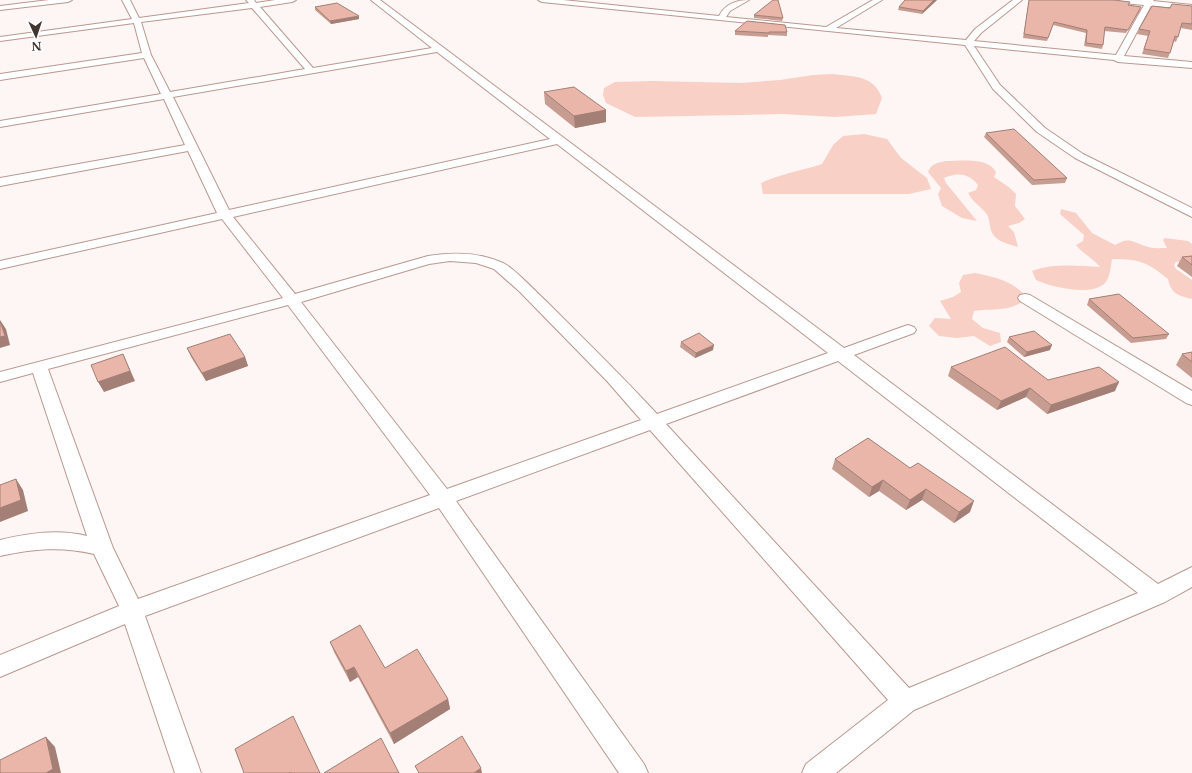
<svg xmlns="http://www.w3.org/2000/svg" width="1192" height="773" font-family="'Libre Baskerville',serif">
	<style>
		.green { fill: #f8d0c6 }
		.lines { fill: none; stroke-linecap: round; stroke-linejoin: round }
		.street-casing { stroke: #ba9890; stroke-width: 2 }
		.street { fill: #fff; fill-rule: evenodd }
		.wall { fill: #c89d91 }
		.shaded-wall { fill: #a37f76 }
		.building { fill: #e9b6a9; stroke: #a37f76 }
	</style>
	<rect width="100%" height="100%" fill="#fdf6f4"/>
	<g class="green">
		<path d="M833,74c21,3 41,1 49,24l-6,16 -41,3 -52,-3 -148,3 -29,-14 -3,-8 1,-7 11,-6 38,-1 87,2 40,-3 33,-5z"/>
		<path d="M864,134l23,5 14,19 26,20 4,11 -22,5h-146l-2,-11c19,-9 40,-12 61,-19l11,-19 10,-9z"/>
		<path d="M946,161c15,0 42,-4 50,11l-2,5 16,11 6,6 -1,12 10,13 -6,4 -11,3 6,6 4,15c-12,-4 -26,-6 -28,-21 -1,-5 -1,-10 -5,-14 -6,-7 -13,-11 -17,-19l8,-3 2,-5c-9,-12 -21,-13 -34,-7l2,5 31,38 -15,-3 -20,-12 -4,-12 3,-6 -13,-16c4,-9 9,-9 18,-11z"/>
		<path d="M1061,209l15,4 16,20 23,12c14,-8 16,-4 30,1 7,3 15,2 22,2l-4,-8 2,-2 23,3 4,3v16l-16,2 -2,3 2,4 16,11v19c-13,-3 -21,-5 -24,-20 -21,-17 -28,-20 -56,-20 -1,6 -2,19 -7,24 -14,14 -53,4 -69,-3l-4,-9c22,-8 45,-5 68,-4 -7,-9 -17,-13 -24,-22l7,-4 1,-6 -24,-21z"/>
		<path d="M975,273c20,4 39,8 52,25 -17,15 -32,10 -53,13l-2,8 11,9 17,5 1,9 -11,4 -16,-10 -17,2 -18,-2 -10,-10 6,-8 16,1 -11,-18 13,-4 8,-5 -2,-9 4,-8z"/>
	</g>
	<g class="lines">
		<defs>
			<g id="street">
				<path d="M49,0h23l-4,2 -68,8v-4z"/>
				<path d="M122,0h8l9,18 110,-15 -3,-3h8l2,3 19,-3h21l-4,2 -32,5 53,61 119,-20 -61,-48h9l464,348 58,-21 6,-2 6,2 2,3 -2,3 -60,22 304,229 34,-17v20l-27,15 -251,108 -78,63h-34l4,-9 82,-64 -238,-270 -194,71 188,263 4,9h-29l-180,-265 -294,108 56,157h-26l-50,-149 -125,53v-22l119,-49 -25,-52c-33,-8 -61,-5 -94,2v-16c30,-7 57,-11 87,-4l-54,-163 -33,9v-10l283,-74 -61,-79 -222,50v-8l217,-48 -29,-62 -188,35v-8l185,-33 -21,-46 -164,28v-6l161,-27 -17,-36 -144,22v-6l142,-21 -8,-30 -134,18v-4l132,-18zM252,8l53,61 -135,23 -19,-37 -10,-33zM437,52l113,87 -321,71 -56,-113zM557,144l271,209 -171,61c-36,-39 -74,-76 -111,-113 -10,-9 -32,-33 -43,-38 -24,-11 -50,-11 -75,-7l-133,38 -62,-77zM450,261l26,2 18,6 25,22 88,90 34,39 -194,69 -146,-187 128,-38zM288,305l142,190 -292,104 -25,-51 -65,-179zM838,361l300,232 -229,95 -243,-264z"/>
				<path d="M538,0h25l156,16c6,-12 17,-16 30,-16l-19,11 -4,6 100,10 47,-27h9l-46,28 130,12 9,-11 38,-29h9l-41,33 -7,8 142,14 28,-50 -31,-3 -4,-2h45l-1,1 39,4v4l-41,-3 -27,50 68,6v6l-74,-6 -4,-2 -140,-14 26,39 45,43 38,26 109,54v9l-117,-59 -38,-26 -44,-43 -28,-44 -423,-43z"/>
				<path d="M1025,294l5,1 162,96v14l-6,-2 -166,-102 -2,-3 2,-3z"/>
			</g>
		</defs>
		<use href="#street" class="street-casing"/>
		<use href="#street" class="street"/>
	</g>
	<g class="wall">
		<path d="M905,0h32l-15,14 -24,-4 1,-3z"/>
		<path d="M1029,0h85l26,10 -14,23 -22,-2 -1,14 -1,4 -18,-3 2,-13 -33,-8 -6,16 -24,-3z"/>
		<path d="M1192,6v24l-11,-2 -5,14 -2,-1 -6,17 -26,-4 6,-18 -11,-2 2,-5 31,-21z"/>
		<path d="M315,7l44,12 -28,5 -16,-14z"/>
		<path d="M754,15l29,3 -1,3 -28,-3z"/>
		<path d="M735,31l52,1v4l-19,-1v2l-33,-2z"/>
		<path d="M544,92l62,18v12l-31,6 -30,-24z"/>
		<path d="M986,133l81,45 -2,5 -33,2 -48,-48z"/>
		<path d="M1192,256v21l-15,-11 5,-9z"/>
		<path d="M1089,299l80,35 -3,5 -35,4 -44,-38z"/>
		<path d="M1009,337l41,13 -26,7 -17,-15z"/>
		<path d="M681,342l32,8 -18,8 -15,-11z"/>
		<path d="M187,348l58,9 3,9 -42,15 -15,-24z"/>
		<path d="M1192,352v26l-16,-13 6,-11z"/>
		<path d="M951,367l97,13 67,11 -68,23 -21,-17 -29,13 -49,-34z"/>
		<path d="M868,438l102,74 -16,11 -32,-23 -16,10 -27,-19 -10,6 -37,-28 3,-10z"/>
		<path d="M330,642l118,57 2,10 -56,35 -36,-67 -8,5 -16,-30z"/>
	</g>
	<g class="shaded-wall">
		<path d="M934,0h3l-15,14 1,-3z"/>
		<path d="M359,16v3l-28,5 -1,-3z"/>
		<path d="M606,110v12l-31,6 -1,-12z"/>
		<path d="M0,320l6,9 4,16 -10,3z"/>
		<path d="M714,345l-1,5 -18,8 1,-5z"/>
		<path d="M1052,345l-2,5 -26,7 3,-5z"/>
		<path d="M123,354l12,27 -31,11 -6,-10z"/>
		<path d="M245,357l3,9 -42,15 -4,-8z"/>
		<path d="M1119,382l-4,9 -68,23 4,-9z"/>
		<path d="M1030,388l-4,9 -29,13 4,-9z"/>
		<path d="M16,479l7,11 5,21 -28,11v-14z"/>
		<path d="M883,480l-4,11 -10,6 3,-10z"/>
		<path d="M926,489l-4,11 -16,10 4,-10z"/>
		<path d="M974,501l-4,11 -16,11 5,-11z"/>
		<path d="M354,667l4,10 -8,5 -4,-11z"/>
		<path d="M448,699l2,10 -56,35 -4,-11z"/>
		<path d="M46,737l9,10 6,26h-15z"/>
		<path d="M481,768l1,5h-8z"/>
	</g>
	<g class="building">
		<path d="M773,0h5l5,18 -29,-3z"/>
		<path d="M905,0h29l-11,11 -24,-4z"/>
		<path d="M1029,0h85l16,2 -2,3 13,2 -13,23 -23,-3 -2,18 -17,-2 1,-13 -33,-8 -6,16 -24,-4z"/>
		<path d="M337,3l22,13 -29,5 -15,-14z"/>
		<path d="M1172,4l20,2v18l-10,-1 -4,14 -3,-1 -5,17 -26,-4 6,-18 -11,-2 13,-23 18,2z"/>
		<path d="M747,21l38,4 2,7h-18v1l-34,-2z"/>
		<path d="M574,87l32,23 -32,6 -30,-24z"/>
		<path d="M1014,129l53,49 -33,2 -48,-47z"/>
		<path d="M1192,256v9l-10,-8z"/>
		<path d="M1119,294l50,40 -36,4 -44,-39z"/>
		<path d="M0,321l5,15 -5,1z"/>
		<path d="M1034,331l18,14 -25,7 -18,-15z"/>
		<path d="M699,333l15,12 -18,8 -15,-11z"/>
		<path d="M230,334l15,23 -43,16 -15,-25z"/>
		<path d="M1005,347l43,33 51,-13 20,15 -68,23 -21,-17 -29,13 -50,-34z"/>
		<path d="M1192,352v10l-10,-8z"/>
		<path d="M123,354l7,17 -32,11 -7,-17z"/>
		<path d="M868,438l42,30 8,-5 56,38 -15,11 -33,-23 -16,11 -27,-20 -11,7 -37,-28z"/>
		<path d="M16,479l5,21 -21,8v-23z"/>
		<path d="M360,625l25,43 32,-19 31,50 -58,34 -36,-66 -8,4 -16,-29z"/>
		<path d="M293,716l27,57h-30v-1l-1,1h-45l-9,-24z"/>
		<path d="M462,736l19,32 -7,5h-55l-4,-7z"/>
		<path d="M46,737l7,32 -7,4h-46v-13z"/>
		<path d="M381,738l18,35h-75z"/>
	</g>
	<g transform="translate(36 36) rotate(177)" stroke="#ffffff" stroke-width="3" paint-order="stroke">
	<path d="M0-3L7 15L0 10L-7 15Z" fill="#433532"/>
	<text y="-6" font-size="11" font-weight="bold" text-anchor="middle" fill="#433532">N</text>
	</g>
</svg>
